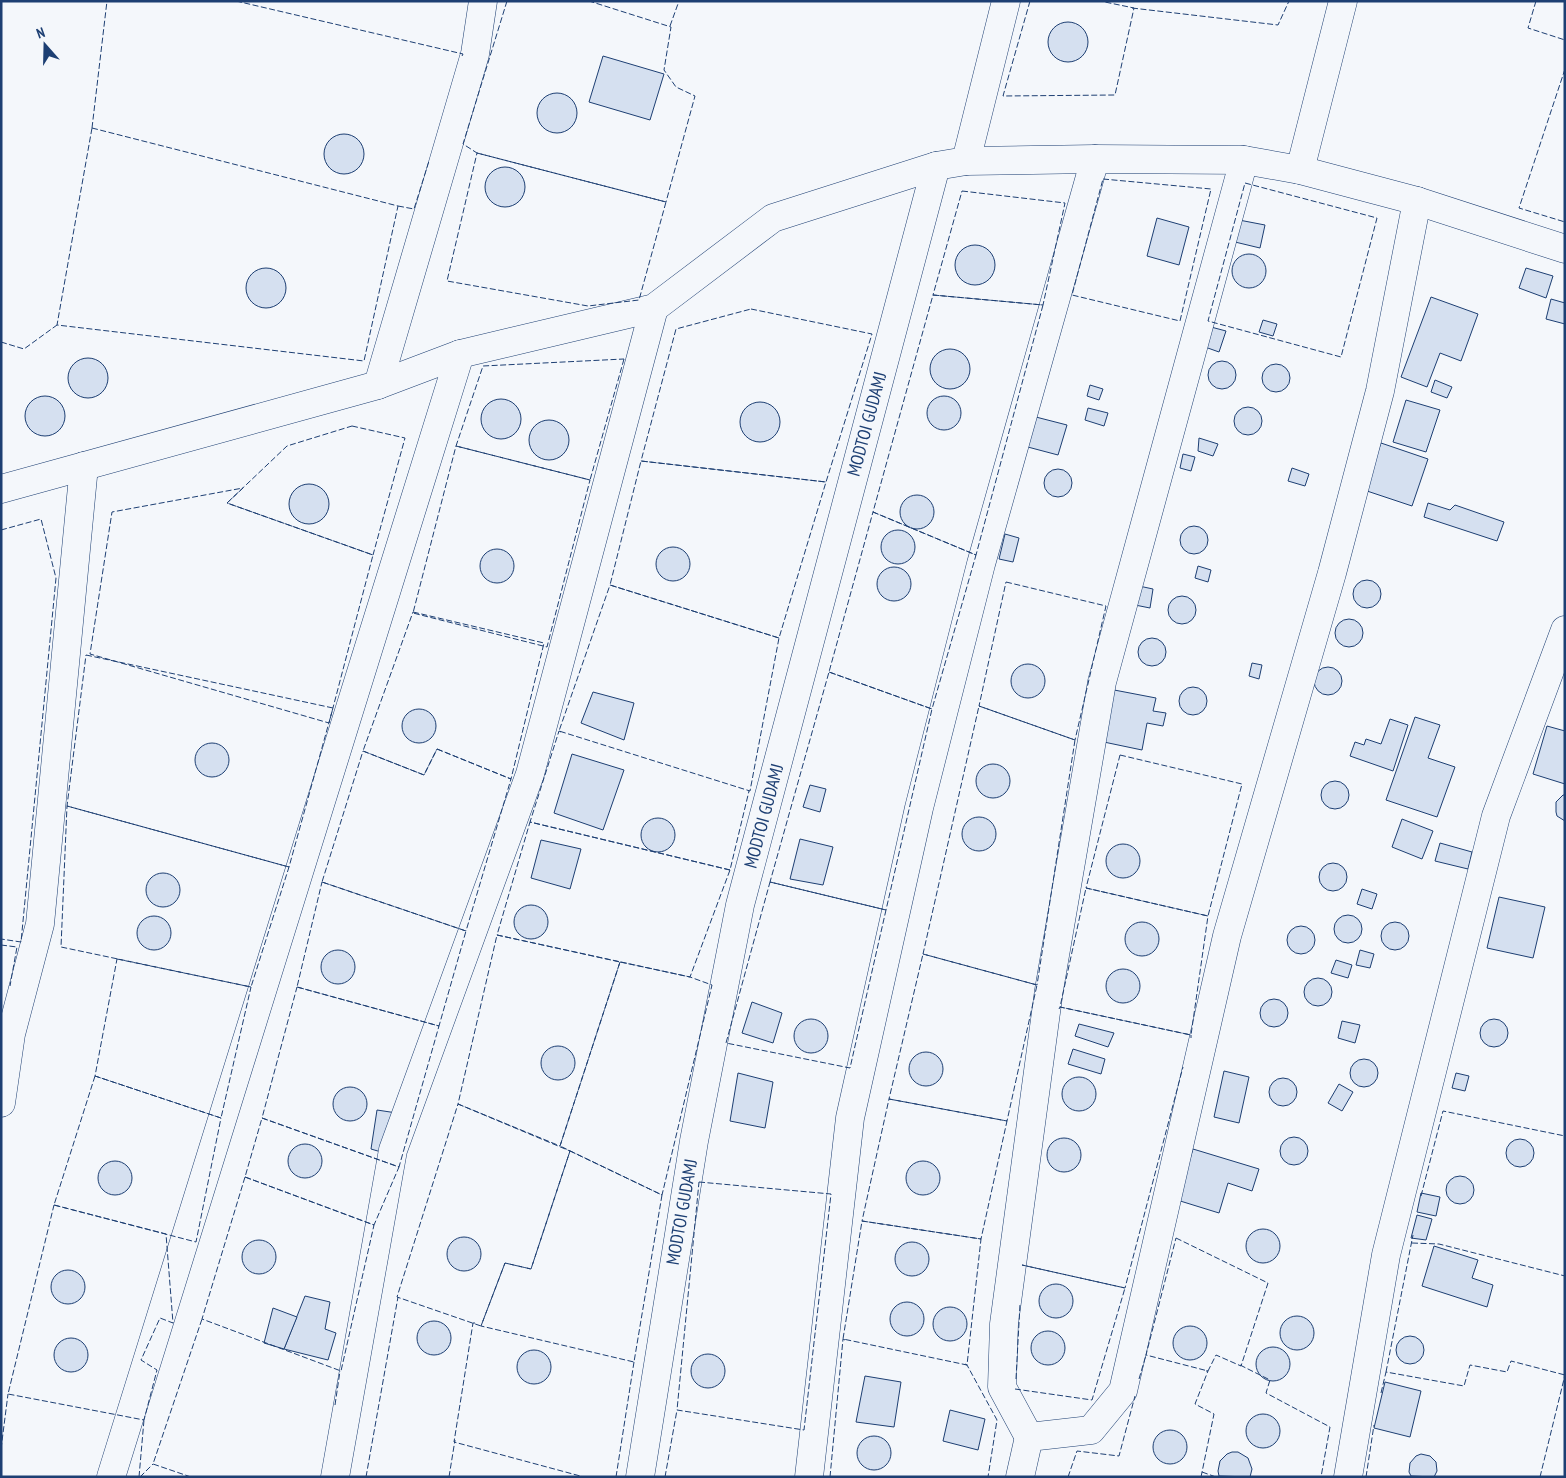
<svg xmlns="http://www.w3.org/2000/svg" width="1566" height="1478" font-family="'PT Sans Narrow',sans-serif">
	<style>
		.building { fill: #d5e0f0; stroke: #1d3f73 }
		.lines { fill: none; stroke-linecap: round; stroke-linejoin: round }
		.street-casing { stroke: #1d3f73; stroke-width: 29 }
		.street { stroke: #f4f7fb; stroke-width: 28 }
		.fence { stroke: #1d3f73; stroke-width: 1; stroke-dasharray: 6 2.5; stroke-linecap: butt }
		.labels { text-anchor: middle; stroke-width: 4; stroke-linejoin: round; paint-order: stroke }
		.street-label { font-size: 18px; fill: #1d3f73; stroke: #f4f7fb }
	</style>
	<rect width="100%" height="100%" fill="#f4f7fb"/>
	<g class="building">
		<circle cx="1068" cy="42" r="20"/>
		<path d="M603,56l61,18 -14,46 -61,-18z"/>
		<circle cx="557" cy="113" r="20"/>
		<circle cx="344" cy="154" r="20"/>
		<circle cx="505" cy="187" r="20"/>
		<path d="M1157,218l32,9 -10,38 -32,-9z"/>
		<path d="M1239,220l26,5 -5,23 -25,-6z"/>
		<circle cx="975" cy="265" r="20"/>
		<circle cx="1249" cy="271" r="17"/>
		<path d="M1526,268l27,8 -7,22 -27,-10z"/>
		<circle cx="266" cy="288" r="20"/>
		<path d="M1431,297l47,17 -17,47 -21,-8 -13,34 -26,-10z"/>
		<path d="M1551,299l14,4v21l-19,-5z"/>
		<path d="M1263,320l14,4 -4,12 -14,-4z"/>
		<path d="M1211,327l15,4 -7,21 -14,-5z"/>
		<circle cx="950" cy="369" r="20"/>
		<circle cx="88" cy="378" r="20"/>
		<circle cx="1222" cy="375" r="14"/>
		<circle cx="1276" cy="378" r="14"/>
		<path d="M1435,380l17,7 -5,11 -16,-6z"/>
		<path d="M1090,385l13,4 -4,11 -12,-4z"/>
		<circle cx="45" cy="416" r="20"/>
		<circle cx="944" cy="413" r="17"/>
		<circle cx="501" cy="419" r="20"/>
		<path d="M1406,400l34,10 -14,42 -33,-10z"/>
		<circle cx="760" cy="422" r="20"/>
		<circle cx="1248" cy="421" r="14"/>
		<path d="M1088,408l20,5 -4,13 -19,-6z"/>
		<path d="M1032,416l35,9 -9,30 -34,-9z"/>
		<circle cx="549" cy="440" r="20"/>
		<path d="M1199,438l19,6 -5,12 -15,-5z"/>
		<path d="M1381,443l47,16 -16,47 -48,-16z"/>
		<path d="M1183,454l12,3 -4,14 -11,-3z"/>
		<path d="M1292,468l17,6 -4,12 -17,-5z"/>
		<circle cx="1058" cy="483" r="14"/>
		<circle cx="309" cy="504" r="20"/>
		<circle cx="917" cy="512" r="17"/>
		<path d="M1428,503l22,7 5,-5 49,17 -7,19 -73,-24z"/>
		<circle cx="1194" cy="540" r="14"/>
		<circle cx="898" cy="547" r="17"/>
		<path d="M1005,534l14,4 -6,24 -14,-3z"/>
		<circle cx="673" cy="564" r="17"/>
		<circle cx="497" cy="566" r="17"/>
		<path d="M1198,566l13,4 -3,12 -13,-4z"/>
		<circle cx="894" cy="584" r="17"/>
		<circle cx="1367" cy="594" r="14"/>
		<path d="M1139,586l14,3 -3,19 -15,-3z"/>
		<circle cx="1182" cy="610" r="14"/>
		<circle cx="1349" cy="633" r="14"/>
		<circle cx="1152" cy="652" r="14"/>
		<path d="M1252,663l10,2 -3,14 -10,-3z"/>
		<circle cx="1028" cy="681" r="17"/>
		<circle cx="1328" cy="681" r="14"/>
		<circle cx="1193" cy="701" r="14"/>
		<path d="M1109,689l47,9 -3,13 13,2 -3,13 -16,-3 -5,27 -43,-9z"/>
		<path d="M593,692l41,11 -10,37 -43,-17z"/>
		<circle cx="419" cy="726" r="17"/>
		<path d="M1415,717l25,8 -12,33 27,9 -18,50 -51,-17z"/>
		<path d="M1390,719l18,6 -15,46 -43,-15 5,-14 9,3 2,-6 15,5z"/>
		<path d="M1547,726l18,5v53l-32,-10z"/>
		<circle cx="212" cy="760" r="17"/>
		<path d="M572,754l52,16 -21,60 -49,-17z"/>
		<circle cx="993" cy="781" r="17"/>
		<circle cx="1335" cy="795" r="14"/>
		<path d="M810,785l16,4 -6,23 -17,-5z"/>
		<path d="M1563,795h2v26l-8,-5 -1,-4v-10z"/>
		<circle cx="979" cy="834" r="17"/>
		<circle cx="658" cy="835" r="17"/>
		<path d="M1402,819l31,12 -11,28 -30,-12z"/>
		<path d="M800,839l33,8 -10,38 -33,-6z"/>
		<path d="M541,840l40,9 -11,40 -39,-11z"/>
		<path d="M1440,843l32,9 -4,17 -33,-8z"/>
		<circle cx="1123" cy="861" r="17"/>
		<circle cx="1333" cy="877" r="14"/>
		<circle cx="163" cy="890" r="17"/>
		<path d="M1362,889l15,5 -5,15 -15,-5z"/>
		<path d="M1499,897l46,10 -12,51 -46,-10z"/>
		<circle cx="531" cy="922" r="17"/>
		<circle cx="1348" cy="929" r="14"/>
		<circle cx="154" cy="933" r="17"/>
		<circle cx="1395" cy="936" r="14"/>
		<circle cx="1142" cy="939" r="17"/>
		<circle cx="1301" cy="940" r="14"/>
		<path d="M1360,950l14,4 -4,14 -14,-3z"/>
		<circle cx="338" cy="967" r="17"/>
		<path d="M1336,960l16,5 -4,13 -17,-5z"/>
		<circle cx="1123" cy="986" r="17"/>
		<circle cx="1318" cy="992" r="14"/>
		<circle cx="1274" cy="1013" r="14"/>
		<path d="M752,1002l30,11 -9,30 -31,-10z"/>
		<circle cx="1494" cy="1033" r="14"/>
		<circle cx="811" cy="1036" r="17"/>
		<path d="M1342,1021l18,4 -5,18 -17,-5z"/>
		<path d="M1079,1024l35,9 -6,14 -33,-11z"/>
		<circle cx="558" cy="1063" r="17"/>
		<path d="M1073,1049l32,10 -4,15 -33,-10z"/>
		<circle cx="926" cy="1069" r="17"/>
		<circle cx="1364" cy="1073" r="14"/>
		<path d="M1224,1071l25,6 -10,46 -25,-6z"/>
		<path d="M738,1073l35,9 -8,46 -35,-7z"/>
		<path d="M1456,1073l13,3 -4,15 -13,-3z"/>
		<circle cx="1079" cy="1094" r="17"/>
		<circle cx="1283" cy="1092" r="14"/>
		<path d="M1339,1084l14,8 -11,19 -14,-8z"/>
		<circle cx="350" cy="1104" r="17"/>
		<path d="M377,1110l33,5 -12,42 -27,-8z"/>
		<circle cx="1294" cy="1151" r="14"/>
		<circle cx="1064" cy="1155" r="17"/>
		<circle cx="1520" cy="1153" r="14"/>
		<circle cx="305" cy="1161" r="17"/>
		<path d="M1193,1149l66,20 -7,22 -24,-8 -9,30 -42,-13z"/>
		<circle cx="115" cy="1178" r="17"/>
		<circle cx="923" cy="1178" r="17"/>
		<circle cx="1460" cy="1190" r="14"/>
		<path d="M1421,1193l19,4 -4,19 -19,-4z"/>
		<path d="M1417,1215l15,4 -6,21 -15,-2z"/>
		<circle cx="1263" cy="1246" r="17"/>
		<circle cx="464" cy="1254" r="17"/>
		<circle cx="259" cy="1257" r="17"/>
		<circle cx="912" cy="1259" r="17"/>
		<path d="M1434,1246l44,14 -6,18 21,7 -6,22 -65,-21z"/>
		<circle cx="68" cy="1287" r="17"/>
		<circle cx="1056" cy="1301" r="17"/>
		<path d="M305,1296l25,6 -5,27 11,4 -8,27 -44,-11z"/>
		<circle cx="907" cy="1319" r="17"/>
		<circle cx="950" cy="1324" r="17"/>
		<path d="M273,1308l24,9 -13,32 -20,-6z"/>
		<circle cx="1297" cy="1333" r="17"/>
		<circle cx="434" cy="1338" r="17"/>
		<circle cx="1190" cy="1343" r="17"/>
		<circle cx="1048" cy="1348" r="17"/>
		<circle cx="1410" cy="1350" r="14"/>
		<circle cx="71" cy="1355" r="17"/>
		<circle cx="1273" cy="1364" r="17"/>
		<circle cx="534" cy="1367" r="17"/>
		<circle cx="708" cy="1371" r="17"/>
		<path d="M865,1376l36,6 -7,45 -38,-5z"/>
		<path d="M1385,1382l36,9 -11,46 -36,-9z"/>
		<path d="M950,1410l35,9 -7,31 -35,-9z"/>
		<circle cx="1263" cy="1431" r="17"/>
		<circle cx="1170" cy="1447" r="17"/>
		<circle cx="874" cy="1453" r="17"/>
		<path d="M1232,1452h6l10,6 4,11 -2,8 -31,-1 -1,-5 2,-10 7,-7z"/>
		<path d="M1421,1454l9,2 6,6 1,9 -3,6 -23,-1 -2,-4 1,-9 6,-7z"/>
	</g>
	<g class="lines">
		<defs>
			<g id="street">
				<path d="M966,161l40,-160"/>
				<path d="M1300,170l43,-169"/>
				<path d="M378,385l97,-331 8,-53"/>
				<path d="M1,489l377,-104 82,-31 194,-46 119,-90 163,-52 30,-5 129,-2 149,1 56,10 117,31 148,48"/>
				<path d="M1,1103l10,-69 29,-110 44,-458"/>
				<path d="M1029,1437l-27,-50 2,-63 45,-334 53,-308 142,-522"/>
				<path d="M111,1477l349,-1123"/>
				<path d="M335,1477l58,-327 137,-376 124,-466"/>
				<path d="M640,1477l54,-336 46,-236 196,-739"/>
				<path d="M809,1477l41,-359 69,-310 62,-244 114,-405"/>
				<path d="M1020,1477l9,-40 62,-7 32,-39 104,-455 105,-363 48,-182 37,-190"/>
				<path d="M1348,1477l38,-222 110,-439 69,-186"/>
			</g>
		</defs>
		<use href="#street" class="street-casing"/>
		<use href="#street" class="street"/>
		<g class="fence">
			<path d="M236,1l227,53 -1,2"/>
			<path d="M507,1l-44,143 14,9 189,49 29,-106 -19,-9 -12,-17 7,-43 -82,-26"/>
			<path d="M1030,1l-27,95 112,-1 19,-87 -34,-7"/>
			<path d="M1536,1l-8,27 37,12"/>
			<path d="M1132,8l146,17 11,-24"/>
			<path d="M670,26l9,-25"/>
			<path d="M1565,69l-46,139 46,14"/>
			<path d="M92,128l306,78 -34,155 -307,-36z"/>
			<path d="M92,128l15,-127"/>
			<path d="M477,153l189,49 -27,98 -51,6 -141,-25z"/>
			<path d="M1103,179l108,10 -31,132 -108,-26z"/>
			<path d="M1245,183l132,35 -36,139 -133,-36z"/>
			<path d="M962,191l103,12 -22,102 -110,-10z"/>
			<path d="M398,206l16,3 15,-48"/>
			<path d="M933,295l110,10 -67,250 -103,-43z"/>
			<path d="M751,309l121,25 -46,148 -185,-21 35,-132z"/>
			<path d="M1,342l23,7 33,-24"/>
			<path d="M624,359l-34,121 -134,-34 27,-80z"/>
			<path d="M352,426l53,12 -32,117 -146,-52 60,-57z"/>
			<path d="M456,446l134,34 -43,167 -134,-34z"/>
			<path d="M243,488l-16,15 146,52 -44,168 -239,-69 22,-142z"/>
			<path d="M873,512l103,43 -44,154 -103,-37z"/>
			<path d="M1,530l40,-11 15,59 -35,364 -20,-3"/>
			<path d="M1006,582l100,24 -31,134 -96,-34z"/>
			<path d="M413,612l131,31 -33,136 -74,-30 -13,26 -61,-24z"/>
			<path d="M779,638l-169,-53 31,-124 185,21 -47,156 -29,153 -191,-60 51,-146 169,53"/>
			<path d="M86,655l247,53 -44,159 -222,-61z"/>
			<path d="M829,672l103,37 -46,201 -116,-28z"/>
			<path d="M979,706l96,34 -38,245 -114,-31z"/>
			<path d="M561,732l-2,-1 -29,91 200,48"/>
			<path d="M437,749l74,30 -45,152 -144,-49 41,-131 61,24z"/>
			<path d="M1120,755l122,29 -34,132 -122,-28z"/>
			<path d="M67,806l222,61 -38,120 -190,-40z"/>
			<path d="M730,870l-200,-48 -33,113 193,42 40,-107 19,-79"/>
			<path d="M322,882l144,49 -27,95 -142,-39z"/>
			<path d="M770,882l116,28 -36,158 -124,-25z"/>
			<path d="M1086,888l122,28 -17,119 -131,-28z"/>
			<path d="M497,935l123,27 -60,184 -102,-42z"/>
			<path d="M1,945l16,2 -7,39"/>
			<path d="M923,954l114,31 -30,136 -118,-22z"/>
			<path d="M117,959l134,28 -30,131 -126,-42z"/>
			<path d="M620,962l70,15 22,8 -50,210 -102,-49z"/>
			<path d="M297,987l142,39 -40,141 -137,-49z"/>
			<path d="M1059,1009l1,-2 131,28v3"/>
			<path d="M95,1076l126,42 -25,124 -142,-37z"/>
			<path d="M889,1099l118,22 -26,118 -119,-18z"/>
			<path d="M458,1104l112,47 -39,118 -26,-6 -24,63 -84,-29z"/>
			<path d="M262,1118l137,49 -25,58 -129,-48z"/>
			<path d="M570,1151l92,44 -28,167 -153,-36 24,-63 26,6z"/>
			<path d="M245,1177l129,48 -33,146 -139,-52z"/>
			<path d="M699,1182l132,12 -27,236 -127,-20z"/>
			<path d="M1421,1196l22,-85 122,25"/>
			<path d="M54,1205l112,29 7,89 -13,-5 -19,42 16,10 -13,50 -136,-26z"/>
			<path d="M862,1221l119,18 -14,126 -124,-26z"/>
			<path d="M1176,1238l92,45 -27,83 -25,-11 -8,16 -62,-16z"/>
			<path d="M1412,1243l27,1 126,32"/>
			<path d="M1022,1265l103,23 58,-221"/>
			<path d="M475,1323h-2l-19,119 130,35"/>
			<path d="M965,1364l2,1 30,55 -9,57"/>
			<path d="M1240,1365l30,15 -4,13 64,34 -9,50"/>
			<path d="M1386,1372l27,-137"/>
			<path d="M1016,1379l4,-75"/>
			<path d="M1139,1379l7,-24"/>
			<path d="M1015,1389l77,11 33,-112 -103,-23"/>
			<path d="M1381,1393l5,-21 78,14 6,-21 37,7 4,-11 54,14"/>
			<path d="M335,1405l5,-34"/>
			<path d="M1,1449l7,-55"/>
			<path d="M1202,1472l14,5"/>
			<path d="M139,1477l5,-57"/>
			<path d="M140,1477l13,-13"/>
			<path d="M191,1477l-38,-13 49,-145"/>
			<path d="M366,1477l32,-180"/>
			<path d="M449,1477l6,-37"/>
			<path d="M616,1477l18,-115h-1"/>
			<path d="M665,1477l12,-67"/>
			<path d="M830,1477l13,-138 2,1"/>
			<path d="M1068,1477l9,-26 42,5 16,-60"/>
			<path d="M1201,1477l13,-63 -19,-10 13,-33h-2"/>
			<path d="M1366,1477l8,-52"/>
			<path d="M1540,1477l25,-102"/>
		</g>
	</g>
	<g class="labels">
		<g class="street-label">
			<text transform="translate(867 424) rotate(-75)" y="6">MODTOI GUDAMJ</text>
			<text transform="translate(764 816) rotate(-75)" y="6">MODTOI GUDAMJ</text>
			<text transform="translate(682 1212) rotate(-80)" y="6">MODTOI GUDAMJ</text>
		</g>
	</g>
	<rect width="1566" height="1478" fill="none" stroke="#1d3f73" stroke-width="5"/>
	<g transform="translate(45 45) rotate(340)" stroke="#f4f7fb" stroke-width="4" paint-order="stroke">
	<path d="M0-4L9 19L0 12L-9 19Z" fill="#1d3f73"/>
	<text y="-8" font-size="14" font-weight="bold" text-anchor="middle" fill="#1d3f73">N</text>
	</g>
</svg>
